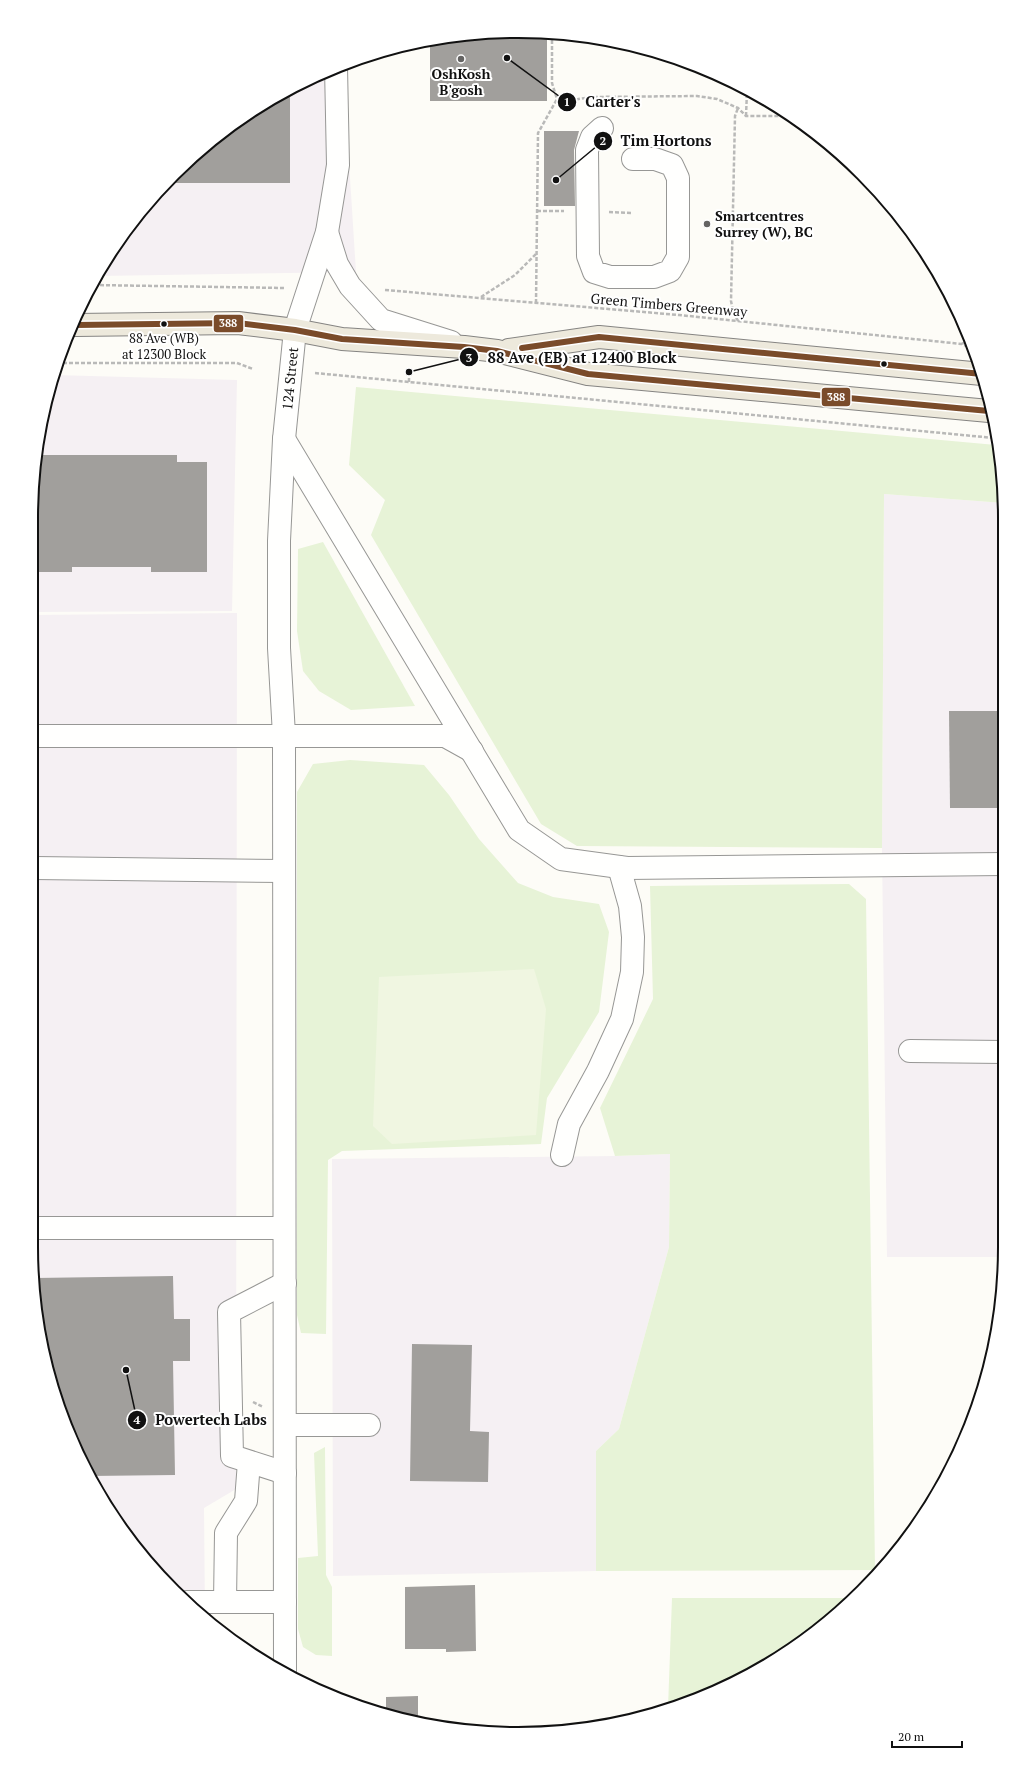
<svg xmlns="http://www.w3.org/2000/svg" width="1036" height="1765" font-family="'PT Serif',serif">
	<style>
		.industrial { fill: #f5f0f3 }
		.green { fill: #e7f3d7 }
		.pitch { fill: #f0f6e1 }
		.building { fill: #a19f9c }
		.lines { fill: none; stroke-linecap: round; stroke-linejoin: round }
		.minor-casing { stroke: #979795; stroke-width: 24 }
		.major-casing { stroke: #858482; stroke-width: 24 }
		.path { stroke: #b9b9b8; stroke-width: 2.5; stroke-dasharray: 4 2; stroke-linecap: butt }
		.minor { stroke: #fffffe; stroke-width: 22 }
		.major { stroke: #ede9dc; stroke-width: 22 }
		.bus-1-casing { stroke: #fff; stroke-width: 9 }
		.bus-1 { stroke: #7a4b2a; stroke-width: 6 }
		.poi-dot { fill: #646362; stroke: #fff; stroke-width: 1.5 }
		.bus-dot { fill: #111; stroke: #fff; stroke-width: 1.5 }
		.labels { text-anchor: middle; stroke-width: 4; stroke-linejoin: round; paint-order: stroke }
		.bus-label { font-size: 13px; fill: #111; stroke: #fff }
		.poi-label { font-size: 14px; font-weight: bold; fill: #111; stroke: #fff }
		.street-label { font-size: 14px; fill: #111; stroke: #fff }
		.rim { fill: none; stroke: #111; stroke-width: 2 }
		.leader { fill: none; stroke: #111; stroke-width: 1.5 }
		.callout-dot { fill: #111; stroke: #fff; stroke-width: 1.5 }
		.mark-label { font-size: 12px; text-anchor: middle; font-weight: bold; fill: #fff }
		.callout-label { font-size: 15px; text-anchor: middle; font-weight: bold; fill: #111; stroke: #fff; stroke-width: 4; stroke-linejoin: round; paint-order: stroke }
		.line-badge { stroke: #fff; stroke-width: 1.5 }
		.badge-label { font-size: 11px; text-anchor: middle; font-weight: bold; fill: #fff }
	</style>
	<rect width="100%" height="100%" fill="#fdfcf7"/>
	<g class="industrial">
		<path d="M331,68l14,31 11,173 -257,4 14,-28 60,-74 74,-61z"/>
		<path d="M54,375l183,5 -5,231 -199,1 -1,-126z"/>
		<path d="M884,494l120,9v754h-117l-5,-409z"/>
		<path d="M237,613l-1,876 -32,19 1,109 -31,-25 -42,-49 -51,-80 -24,-60 -22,-92 -2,-696z"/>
		<path d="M670,1154l-1,93 -50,182 -23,22v120l-263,5 -1,-417 283,-3z"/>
	</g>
	<g class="green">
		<path d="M356,387l640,58 8,41v17l-120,-9 -2,354 -305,-2 -36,-22 -170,-289 14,-35 -36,-35z"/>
		<path d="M323,542l92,164 -64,4 -32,-19 -16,-20 -6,-40 1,-82z"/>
		<path d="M350,760l74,5 25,30 30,44 39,44 35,14 46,7 10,28 -10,80 -52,86 -6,46 -199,7 -14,9 -2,174 -25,-1 -4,-18v-523l16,-28z"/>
		<path d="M849,884l17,15 9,671 -279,1v-120l23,-22 50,-182 1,-93 -55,2 -15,-48 53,-109 -3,-113z"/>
		<path d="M325,1447l1,128 6,12v69l-16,-1 -13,-8 -5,-18v-71l20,-2 -4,-103z"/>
		<path d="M672,1598h180l-13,15 -77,56 -58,28 -36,11z"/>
	</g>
	<path class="pitch" d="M534,969l12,40 -10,126 -144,9 -19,-18 6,-149z"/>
	<g class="building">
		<path d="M518,31l29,3v67h-117v-61z"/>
		<path d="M290,90v93h-124l7,-9 74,-61z"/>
		<path d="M544,131h35l-5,19 1,56h-31z"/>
		<path d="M38,455h139v7h30v110h-56v-5h-79v5h-40v-86z"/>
		<path d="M949,711h55v97h-54z"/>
		<path d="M173,1276l1,43h16v42h-17l2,114 -85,1 -9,-13 -24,-60 -22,-92v-33z"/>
		<path d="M412,1344l60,1 -2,86 19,1 -1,50 -78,-1z"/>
		<path d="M475,1585l1,66 -30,1v-3h-41v-62z"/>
		<path d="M418,1696v27l-32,-8v-18z"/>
	</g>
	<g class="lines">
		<defs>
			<g id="minor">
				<path d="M602,128l-10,9 -5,13 1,106 6,16 16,5h44l16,-6 8,-14v-79l-6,-13 -17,-6h-22"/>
				<path d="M327,232l10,32 13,22 31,34 70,22"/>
				<path d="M284,439l235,391 42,29 66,9 377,-4"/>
				<path d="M33,736h412l27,15"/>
				<path d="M34,868l250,3"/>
				<path d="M910,1051l94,1"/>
				<path d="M562,1155l7,-31 29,-53 24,-52 10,-47 1,-35 -3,-31 -11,-39"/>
				<path d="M35,1228h249"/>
				<path d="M285,1283l-56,29 3,144 53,17"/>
				<path d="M285,1425h84"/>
				<path d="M187,1602h98"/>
				<path d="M225,1602l1,-69 20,-32 3,-39"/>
				<path id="s1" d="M285,1674l-1,-939 -5,-87v-107l5,-102 11,-109 32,-98 11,-67 -2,-98"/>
			</g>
			<g id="major">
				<path d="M75,325l163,-2 57,7 47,9 122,8 33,4 91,23 401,37"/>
				<path d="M509,350l90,-13 383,37"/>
			</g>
		</defs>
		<use href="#minor" class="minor-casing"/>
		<use href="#major" class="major-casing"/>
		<g class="path">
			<path d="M552,34v49l5,16"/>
			<path d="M746,116l1,-25"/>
			<path d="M537,211h27"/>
			<path d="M609,212l24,1"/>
			<path d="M94,285l191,3"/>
			<path d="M385,290l294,25 283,29 11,5"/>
			<path d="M481,297l34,-22 21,-21"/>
			<path d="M536,303l2,-170 19,-34 16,1 18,-3 106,-1 20,3 21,9 8,8h46"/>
			<path d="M738,321l-5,-10 -2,-10 4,-185 3,-8"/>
			<path d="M962,344l7,-5"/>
			<path d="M57,363h180l16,6"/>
			<path d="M315,373l679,65"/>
			<path d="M409,382v-10"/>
			<path d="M253,1402l10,5"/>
		</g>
		<use href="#minor" class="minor"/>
		<use href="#major" class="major"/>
		<defs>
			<g id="bus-1">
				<path d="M75,325l163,-2 57,7 47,9 122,8 33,4 91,23 401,37"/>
				<path d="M522,348l77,-11 383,37"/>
			</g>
		</defs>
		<use href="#bus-1" class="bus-1-casing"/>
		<use href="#bus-1" class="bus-1"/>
	</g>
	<g class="poi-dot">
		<circle cx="461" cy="59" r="4"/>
		<circle cx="707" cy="224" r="4"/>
	</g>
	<g class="bus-dot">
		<circle cx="164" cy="324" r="3.5"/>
		<circle cx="884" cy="364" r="3.5"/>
	</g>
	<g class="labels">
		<g class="bus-label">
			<text x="164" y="343">88 Ave (WB)<tspan x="164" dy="16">at 12300 Block</tspan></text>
		</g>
		<g class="poi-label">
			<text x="461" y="79">OshKosh<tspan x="461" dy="16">B'gosh</tspan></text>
			<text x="715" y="221" text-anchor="start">Smartcentres<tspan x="715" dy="16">Surrey (W), BC</tspan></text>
		</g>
		<g class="street-label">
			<text transform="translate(669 305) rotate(5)" y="5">Green Timbers Greenway</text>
			<text dy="5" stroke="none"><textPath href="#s1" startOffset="1296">124 Street</textPath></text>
		</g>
	</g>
	<path d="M0 0H1036V1765H0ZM518 38H518A480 480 0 0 1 998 518V1247A480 480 0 0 1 518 1727H518A480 480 0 0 1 38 1247V518A480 480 0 0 1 518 38Z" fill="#fff" fill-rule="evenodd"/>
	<path class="rim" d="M518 38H518A480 480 0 0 1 998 518V1247A480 480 0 0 1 518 1727H518A480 480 0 0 1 38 1247V518A480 480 0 0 1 518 38Z"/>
	<path class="leader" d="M507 58L567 102M556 180L603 141M409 372L469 357M126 1370L137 1420"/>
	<g class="callout-dot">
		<circle cx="507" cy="58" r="4"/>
		<circle cx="556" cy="180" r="4"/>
		<circle cx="409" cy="372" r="4"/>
		<circle cx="126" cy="1370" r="4"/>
		<circle cx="567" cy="102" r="10"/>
		<circle cx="603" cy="141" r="10"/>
		<circle cx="469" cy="357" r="10"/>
		<circle cx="137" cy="1420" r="10"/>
	</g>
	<g class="mark-label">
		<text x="567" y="106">1</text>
		<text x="603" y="145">2</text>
		<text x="469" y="362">3</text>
		<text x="137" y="1424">4</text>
	</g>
	<g class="callout-label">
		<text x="613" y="107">Carter's</text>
		<text x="666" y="146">Tim Hortons</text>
		<text x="582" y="363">88 Ave (EB) at 12400 Block</text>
		<text x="211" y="1425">Powertech Labs</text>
	</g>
	<g class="line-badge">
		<rect x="213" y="314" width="31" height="19" rx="4" fill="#7a4b2a"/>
		<rect x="821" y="387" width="30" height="20" rx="4" fill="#7a4b2a"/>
	</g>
	<g class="badge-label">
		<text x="228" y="327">388</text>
		<text x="836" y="401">388</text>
	</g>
	<path d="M892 1741v6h70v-6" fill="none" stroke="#111111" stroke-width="2"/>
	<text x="898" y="1741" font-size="12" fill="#111111" stroke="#ffffff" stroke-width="3" paint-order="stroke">20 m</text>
</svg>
